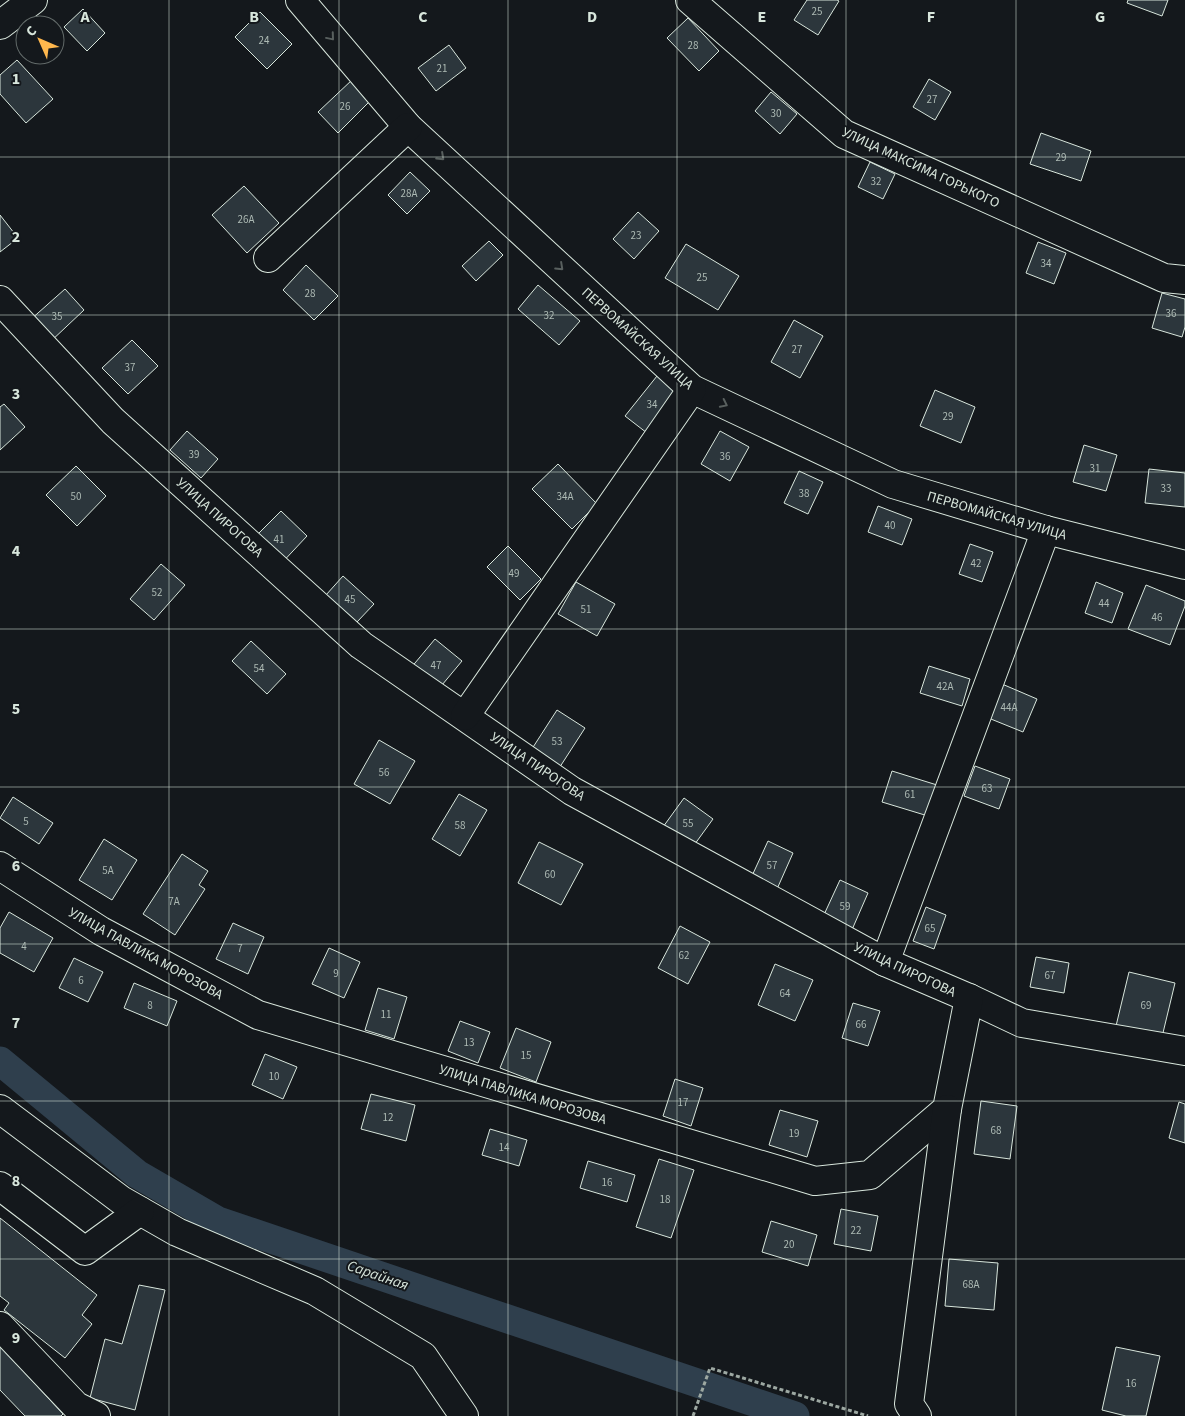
<svg xmlns="http://www.w3.org/2000/svg" width="1185" height="1416" font-family="'Source Sans 3',sans-serif">
	<style>
		.lines { fill: none; stroke-linecap: round; stroke-linejoin: round }
		.canal { stroke: #2f3f4d; stroke-width: 29 }
		.building { fill: #2c363c; stroke: #d8e6dc }
		.minor-casing { stroke: #d8e6dc; stroke-width: 30 }
		.path { stroke: #9da8a2; stroke-width: 3; stroke-dasharray: 4 2.5; stroke-linecap: butt }
		.minor { stroke: #14181c; stroke-width: 28 }
		.oneway { stroke: #59605f }
		.grid { fill: none; stroke: #d8e6dc; stroke-width: 1; stroke-opacity: 0.55 }
		.labels { text-anchor: middle; stroke-width: 4; stroke-linejoin: round; paint-order: stroke }
		.number-label { font-size: 11px; fill: #adbab4 }
		.street-label { font-size: 14px; fill: #d8e6dc; stroke: #14181c }
		.water-label { font-size: 15px; font-style: italic; fill: #d8e6dc; stroke: #14181c }
		.grid-label { font-size: 16px; text-anchor: middle; font-weight: bold; fill: #d8e6dc; stroke: #14181c; stroke-width: 4; stroke-linejoin: round; paint-order: stroke }
	</style>
	<rect width="100%" height="100%" fill="#14181c"/>
	<g class="lines">
		<path class="canal" d="M0,1061l137,113 81,47 577,195"/>
	</g>
	<g class="building">
		<path d="M807,0h30l2,1 -21,34 -24,-15z"/>
		<path d="M1128,0h40l-6,16 -35,-13z"/>
		<path d="M83,9l22,24 -18,18 -23,-24z"/>
		<path d="M260,12l32,32 -25,25 -32,-32z"/>
		<path d="M688,18l31,33 -20,20 -32,-33z"/>
		<path d="M449,45l17,23 -30,23 -18,-23z"/>
		<path d="M17,60l36,39 -27,24 -26,-29v-19z"/>
		<path d="M353,79l19,20 -34,34 -20,-21z"/>
		<path d="M929,79l22,13 -16,28 -22,-13z"/>
		<path d="M771,92l26,22 -17,20 -25,-23z"/>
		<path d="M1041,133l50,18 -10,30 -51,-17z"/>
		<path d="M870,162l25,12 -12,25 -25,-12z"/>
		<path d="M410,172l20,19 -23,23 -19,-19z"/>
		<path d="M244,186l35,37 -32,30 -35,-38z"/>
		<path d="M638,212l21,19 -25,28 -21,-20z"/>
		<path d="M0,215l18,23 -18,14z"/>
		<path d="M489,241l14,14 -27,26 -14,-15z"/>
		<path d="M1038,242l28,11 -12,31 -28,-11z"/>
		<path d="M686,244l53,32 -21,34 -53,-32z"/>
		<path d="M306,265l32,31 -24,24 -31,-30z"/>
		<path d="M538,285l42,36 -21,24 -41,-36z"/>
		<path d="M65,289l19,21 -35,33 -20,-22z"/>
		<path d="M1162,293l23,6v28l-3,10 -30,-9z"/>
		<path d="M794,320l29,16 -23,42 -29,-16z"/>
		<path d="M132,340l26,26 -30,28 -26,-26z"/>
		<path d="M657,376l21,16 -31,41 -22,-17z"/>
		<path d="M935,390l40,17 -14,36 -41,-17z"/>
		<path d="M4,404l21,23 -25,23v-43z"/>
		<path d="M187,431l31,28 -17,19 -31,-28z"/>
		<path d="M720,431l29,16 -19,34 -29,-17z"/>
		<path d="M1084,445l33,10 -11,36 -33,-9z"/>
		<path d="M558,464l39,40 -25,25 -40,-40z"/>
		<path d="M76,466l30,30 -29,30 -31,-31z"/>
		<path d="M1149,469l36,4v34l-40,-4z"/>
		<path d="M799,471l24,11 -15,32 -24,-11z"/>
		<path d="M878,506l34,13 -10,26 -34,-13z"/>
		<path d="M281,511l26,25 -29,31 -27,-26z"/>
		<path d="M970,544l23,8 -11,30 -23,-8z"/>
		<path d="M508,546l33,33 -21,21 -33,-33z"/>
		<path d="M161,564l24,21 -31,35 -24,-21z"/>
		<path d="M343,576l31,28 -17,18 -31,-27z"/>
		<path d="M576,582l39,22 -18,32 -39,-22z"/>
		<path d="M1096,582l27,11 -11,30 -27,-10z"/>
		<path d="M1146,585l39,16v5l-15,39 -42,-16z"/>
		<path d="M435,639l27,22 -25,30 -27,-22z"/>
		<path d="M251,641l35,33 -19,20 -35,-33z"/>
		<path d="M929,666l41,13 -8,27 -42,-13z"/>
		<path d="M995,681l42,18 -14,33 -42,-17z"/>
		<path d="M557,710l28,18 -29,45 -28,-18z"/>
		<path d="M379,740l36,21 -25,43 -36,-20z"/>
		<path d="M975,766l35,13 -11,30 -35,-13z"/>
		<path d="M892,771l45,14 -9,31 -46,-14z"/>
		<path d="M459,794l28,16 -27,46 -28,-17z"/>
		<path d="M13,797l40,26 -14,21 -39,-26z"/>
		<path d="M684,798l29,21 -21,29 -29,-21z"/>
		<path d="M104,839l33,21 -25,40 -33,-20z"/>
		<path d="M768,841l25,12 -16,36 -26,-11z"/>
		<path d="M539,842l44,22 -22,41 -43,-22z"/>
		<path d="M182,854l26,17 -9,14 6,4 -30,46 -32,-21z"/>
		<path d="M840,880l28,13 -17,39 -29,-13z"/>
		<path d="M926,907l20,8 -12,34 -21,-8z"/>
		<path d="M9,912l44,26 -19,34 -34,-19v-25z"/>
		<path d="M233,923l31,14 -16,37 -32,-15z"/>
		<path d="M680,926l30,16 -22,42 -30,-16z"/>
		<path d="M329,948l31,14 -16,36 -32,-14z"/>
		<path d="M1036,957l33,6 -5,30 -34,-6z"/>
		<path d="M74,958l29,14 -15,30 -29,-14z"/>
		<path d="M775,964l38,16 -18,41 -37,-16z"/>
		<path d="M1129,972l46,11 -13,54 -46,-11z"/>
		<path d="M134,983l43,18 -10,25 -43,-18z"/>
		<path d="M378,988l29,9 -13,42 -29,-9z"/>
		<path d="M853,1003l27,8 -12,35 -26,-8z"/>
		<path d="M460,1021l30,11 -12,31 -30,-12z"/>
		<path d="M516,1028l35,14 -15,40 -36,-14z"/>
		<path d="M265,1054l32,13 -14,32 -31,-14z"/>
		<path d="M675,1079l28,9 -12,38 -28,-10z"/>
		<path d="M371,1094l44,11 -9,36 -45,-12z"/>
		<path d="M981,1101l36,5 -7,53 -36,-5z"/>
		<path d="M1179,1102l6,2v39l-16,-5z"/>
		<path d="M780,1110l38,11 -11,36 -38,-12z"/>
		<path d="M490,1129l37,11 -8,26 -37,-11z"/>
		<path d="M659,1159l35,11 -23,68 -35,-11z"/>
		<path d="M588,1161l47,14 -8,27 -47,-14z"/>
		<path d="M841,1209l37,7 -7,35 -37,-7z"/>
		<path d="M0,1218l97,77 -15,20 10,9 -27,34 -61,-48 5,-7 -9,-7z"/>
		<path d="M771,1221l46,14 -9,31 -46,-14z"/>
		<path d="M949,1259l49,4 -4,47 -49,-4z"/>
		<path d="M139,1285l26,5 -30,120 -45,-12 15,-59 17,5z"/>
		<path d="M0,1346l63,68 -2,2h-36l-25,-26z"/>
		<path d="M1116,1347l44,9 -14,60h-20l-24,-6z"/>
	</g>
	<g class="lines">
		<defs>
			<g id="minor">
				<path d="M300,0l108,127 284,262 201,95 153,46 139,35"/>
				<path d="M690,0l154,134 320,144 21,2"/>
				<path d="M0,25l33,-25"/>
				<path d="M268,258l140,-131"/>
				<path d="M0,300l113,121 248,224 211,146 313,171 84,36 53,25 163,28"/>
				<path d="M465,716l227,-327"/>
				<path d="M0,866l101,65 157,84 557,166 55,-6 77,-66 22,-111"/>
				<path d="M885,962l161,-432"/>
				<path d="M0,1109l121,91 56,32 138,59 108,65 41,60"/>
				<path d="M0,1186l85,65 55,-40"/>
				<path d="M0,1326l76,80 20,10"/>
				<path d="M917,1416l-8,-12 38,-295"/>
			</g>
		</defs>
		<use href="#minor" class="minor-casing"/>
		<path class="path" d="M693,1416l17,-48 158,48"/>
		<use href="#minor" class="minor"/>
	</g>
	<defs><path id="oneway-chevron" d="M-2-3.5L2.5 0L-2 3.5" fill="none" stroke-width="1.6" stroke-linecap="round" stroke-linejoin="round" transform="scale(1.25)"/></defs>
	<g class="oneway">
		<use href="#oneway-chevron" transform="translate(331 37) rotate(50)"/>
		<use href="#oneway-chevron" transform="translate(441 157) rotate(43)"/>
		<use href="#oneway-chevron" transform="translate(560 267) rotate(43)"/>
		<use href="#oneway-chevron" transform="translate(724 404) rotate(26)"/>
	</g>
	<path class="grid" d="M169,0v1416M339,0v1416M508,0v1416M677,0v1416M846,0v1416M1016,0v1416M0,157h1185M0,315h1185M0,472h1185M0,629h1185M0,787h1185M0,944h1185M0,1101h1185M0,1259h1185"/>
	<g class="labels">
		<g class="number-label">
			<text x="817" y="15">25</text>
			<text x="264" y="44">24</text>
			<text x="693" y="49">28</text>
			<text x="442" y="72">21</text>
			<text x="932" y="103">27</text>
			<text x="345" y="110">26</text>
			<text x="776" y="117">30</text>
			<text x="1061" y="161">29</text>
			<text x="876" y="185">32</text>
			<text x="409" y="197">28А</text>
			<text x="246" y="223">26А</text>
			<text x="636" y="239">23</text>
			<text x="1046" y="267">34</text>
			<text x="702" y="281">25</text>
			<text x="310" y="297">28</text>
			<text x="1171" y="317">36</text>
			<text x="549" y="319">32</text>
			<text x="57" y="320">35</text>
			<text x="797" y="353">27</text>
			<text x="130" y="371">37</text>
			<text x="652" y="408">34</text>
			<text x="948" y="420">29</text>
			<text x="194" y="458">39</text>
			<text x="725" y="460">36</text>
			<text x="1095" y="472">31</text>
			<text x="1166" y="492">33</text>
			<text x="804" y="497">38</text>
			<text x="76" y="500">50</text>
			<text x="565" y="500">34А</text>
			<text x="890" y="529">40</text>
			<text x="279" y="543">41</text>
			<text x="976" y="567">42</text>
			<text x="514" y="577">49</text>
			<text x="157" y="596">52</text>
			<text x="350" y="603">45</text>
			<text x="1104" y="607">44</text>
			<text x="586" y="613">51</text>
			<text x="1157" y="621">46</text>
			<text x="436" y="669">47</text>
			<text x="259" y="672">54</text>
			<text x="945" y="690">42А</text>
			<text x="1009" y="711">44А</text>
			<text x="557" y="745">53</text>
			<text x="384" y="776">56</text>
			<text x="987" y="792">63</text>
			<text x="910" y="798">61</text>
			<text x="26" y="825">5</text>
			<text x="688" y="827">55</text>
			<text x="460" y="829">58</text>
			<text x="772" y="869">57</text>
			<text x="108" y="874">5А</text>
			<text x="550" y="878">60</text>
			<text x="174" y="905">7А</text>
			<text x="845" y="910">59</text>
			<text x="930" y="932">65</text>
			<text x="24" y="950">4</text>
			<text x="240" y="952">7</text>
			<text x="684" y="959">62</text>
			<text x="336" y="977">9</text>
			<text x="1050" y="979">67</text>
			<text x="81" y="984">6</text>
			<text x="785" y="997">64</text>
			<text x="150" y="1009">8</text>
			<text x="1146" y="1009">69</text>
			<text x="386" y="1018">11</text>
			<text x="861" y="1028">66</text>
			<text x="469" y="1046">13</text>
			<text x="526" y="1059">15</text>
			<text x="274" y="1080">10</text>
			<text x="683" y="1106">17</text>
			<text x="388" y="1121">12</text>
			<text x="996" y="1134">68</text>
			<text x="794" y="1137">19</text>
			<text x="504" y="1151">14</text>
			<text x="607" y="1186">16</text>
			<text x="665" y="1203">18</text>
			<text x="856" y="1234">22</text>
			<text x="789" y="1248">20</text>
			<text x="971" y="1288">68А</text>
			<text x="1131" y="1387">16</text>
		</g>
		<g class="street-label">
			<text transform="translate(921 167) rotate(25)" y="5">УЛИЦА МАКСИМА ГОРЬКОГО</text>
			<text transform="translate(638 338) rotate(42)" y="5">ПЕРВОМАЙСКАЯ УЛИЦА</text>
			<text transform="translate(997 515) rotate(16)" y="5">ПЕРВОМАЙСКАЯ УЛИЦА</text>
			<text transform="translate(220 517) rotate(42)" y="5">УЛИЦА ПИРОГОВА</text>
			<text transform="translate(538 766) rotate(34)" y="5">УЛИЦА ПИРОГОВА</text>
			<text transform="translate(146 953) rotate(29)" y="5">УЛИЦА ПАВЛИКА МОРОЗОВА</text>
			<text transform="translate(905 969) rotate(25)" y="5">УЛИЦА ПИРОГОВА</text>
			<text transform="translate(523 1094) rotate(17)" y="5">УЛИЦА ПАВЛИКА МОРОЗОВА</text>
		</g>
		<g class="water-label">
			<text transform="translate(378 1275) rotate(19)" y="5">Сарайная</text>
		</g>
	</g>
	<g class="grid-label">
		<text x="85" y="22">A</text>
		<text x="254" y="22">B</text>
		<text x="423" y="22">C</text>
		<text x="592" y="22">D</text>
		<text x="762" y="22">E</text>
		<text x="931" y="22">F</text>
		<text x="1100" y="22">G</text>
		<text x="16" y="84">1</text>
		<text x="16" y="242">2</text>
		<text x="16" y="399">3</text>
		<text x="16" y="556">4</text>
		<text x="16" y="714">5</text>
		<text x="16" y="871">6</text>
		<text x="16" y="1028">7</text>
		<text x="16" y="1186">8</text>
		<text x="16" y="1343">9</text>
	</g>
	<g transform="translate(40 40) rotate(315)"><circle r="24" fill="#14181c" stroke="#626a69"/>
	<path d="M0-4L9 19L0 12L-9 19Z" fill="#ffb74d"/>
	<text y="-8" font-size="14" font-weight="bold" text-anchor="middle" fill="#d8e6dc">С</text>
	</g>
</svg>
